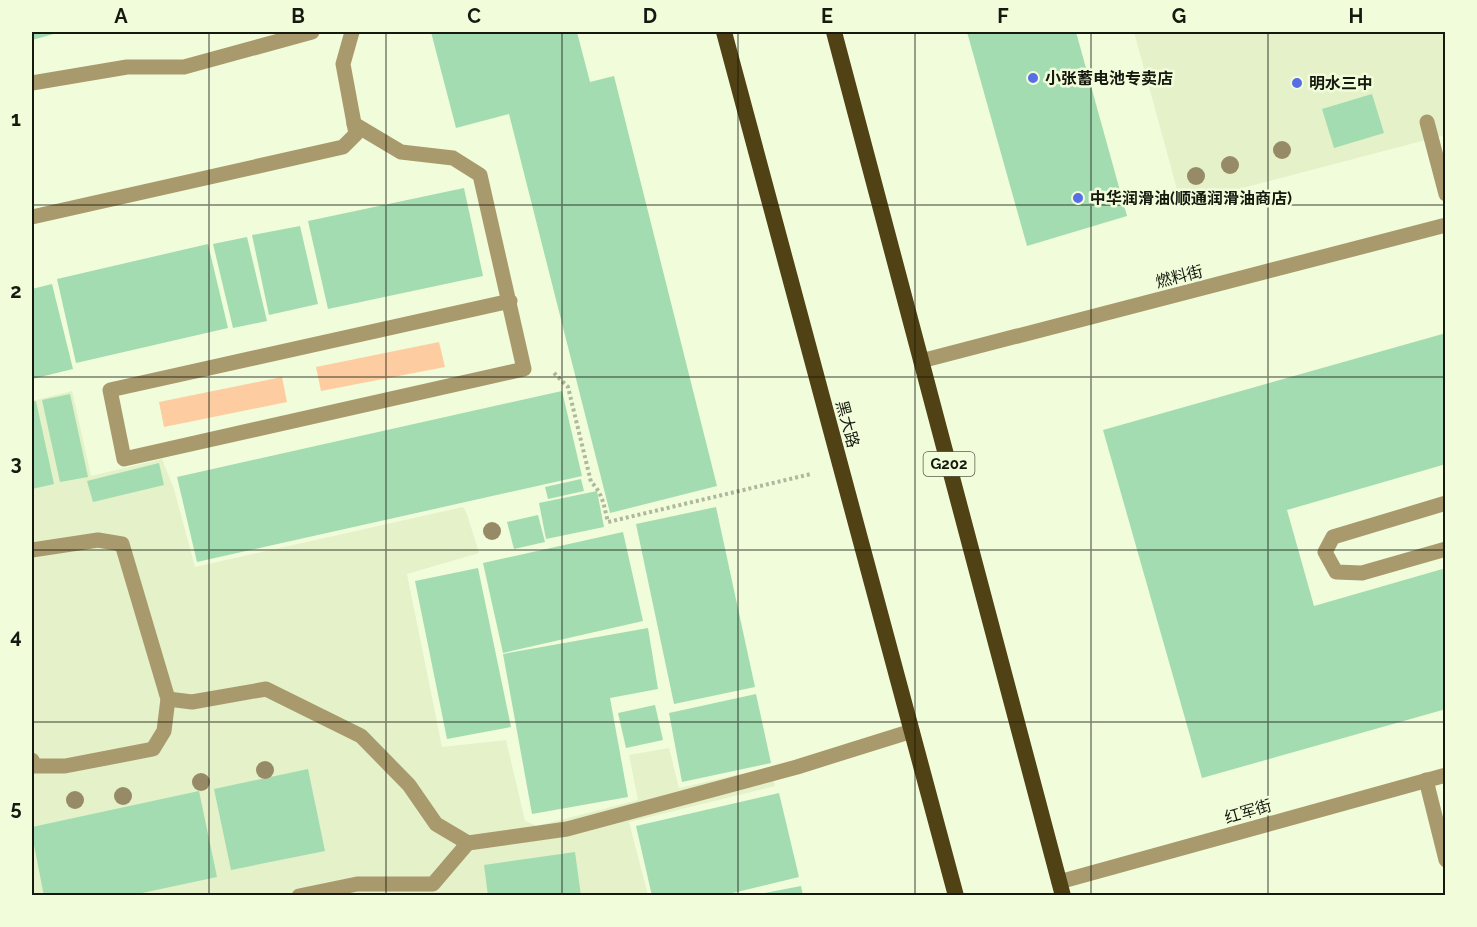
<svg xmlns="http://www.w3.org/2000/svg" width="1477" height="927" font-family="Raleway,'Noto Sans SC',sans-serif">
	<style>
		.built { fill: #e4f1c9 }
		.green { fill: #fecca1 }
		.building { fill: #a3dcb1 }
		.lines { fill: none; stroke-linecap: round; stroke-linejoin: round }
		.path { stroke: #afb89d; stroke-width: 4; stroke-dasharray: 3 3; stroke-linecap: butt }
		.service { stroke: #a89a6c; stroke-width: 15 }
		.minor { stroke: #a89a6c; stroke-width: 15 }
		.trunk { stroke: #504214; stroke-width: 16 }
		.tree { fill: #978a67 }
		.grid { fill: none; stroke: #16190e; stroke-width: 1.5; stroke-opacity: 0.55 }
		.poi-dot { fill: #576fe5; stroke: #f1fcdb; stroke-width: 2 }
		.labels { text-anchor: middle; stroke-width: 5; stroke-linejoin: round; paint-order: stroke }
		.shield { fill: #f1fcdb; stroke: #585d4c; stroke-width: 1.5 }
		.shield-label { font-size: 15px; font-weight: bold; fill: #16190e }
		.poi-label { font-size: 16px; font-weight: bold; fill: #16190e; stroke: #f1fcdb; text-anchor: start }
		.street-label { font-size: 16px; fill: #16190e; stroke: #f1fcdb }
		.neatline { fill: none; stroke: #16190e; stroke-width: 2 }
		.grid-label { font-size: 20px; text-anchor: middle; font-weight: bold; fill: #16190e }
	</style>
	<rect width="100%" height="100%" fill="#f1fcdb"/>
	<g class="built">
		<path d="M1134,32h311v103l-264,69z"/>
		<path d="M72,391l19,85 71,-17 12,30 21,78 268,-60 4,7 12,39 -72,21 35,173 64,-7 19,81 12,5 101,-26 -9,-45 40,-7 10,40 92,-21 4,19 -146,36 19,73h-616v-494z"/>
	</g>
	<g class="green">
		<path d="M439,342l6,25 -124,24 -5,-24z"/>
		<path d="M282,377l5,25 -123,25 -5,-25z"/>
	</g>
	<g class="building">
		<path d="M32,32h29l-29,8z"/>
		<path d="M431,32h146l13,50 24,-6 103,410 -107,27 -101,-399 -53,14z"/>
		<path d="M967,32h109l51,184 -100,30z"/>
		<path d="M1372,94l12,39 -50,15 -12,-39z"/>
		<path d="M464,188l19,88 -155,33 -20,-88z"/>
		<path d="M300,226l18,78 -49,11 -17,-80z"/>
		<path d="M247,237l20,84 -34,7 -20,-84z"/>
		<path d="M208,244l20,84 -152,35 -19,-84z"/>
		<path d="M52,284l21,85 -41,10v-90z"/>
		<path d="M1446,333v131l-159,46 27,96 132,-38v141l-244,69 -99,-348z"/>
		<path d="M562,391l20,85 -385,86 -20,-85z"/>
		<path d="M70,394l18,83 -28,5 -18,-82z"/>
		<path d="M36,401l18,83 -22,5v-87z"/>
		<path d="M159,463l5,22 -71,17 -6,-21z"/>
		<path d="M581,479l3,12 -36,8 -3,-12z"/>
		<path d="M597,491l7,36 -58,12 -7,-36z"/>
		<path d="M716,507l39,180 -81,17 -38,-180z"/>
		<path d="M538,515l7,27 -31,7 -7,-27z"/>
		<path d="M623,532l20,89 -140,32 -20,-90z"/>
		<path d="M478,568l33,159 -64,12 -32,-158z"/>
		<path d="M648,628l10,61 -48,9 18,99 -96,17 -29,-160z"/>
		<path d="M756,694l15,69 -89,19 -13,-69z"/>
		<path d="M655,705l8,35 -37,8 -8,-35z"/>
		<path d="M308,769l17,82 -94,19 -17,-81z"/>
		<path d="M199,791l18,86 -89,19h-84l-12,-61v-8z"/>
		<path d="M779,793l20,84 -79,19h-68l-16,-70z"/>
		<path d="M575,852l6,44h-93l-4,-31z"/>
		<path d="M801,886l2,10h-43l-1,-2z"/>
	</g>
	<g class="lines">
		<path class="path" d="M554,373l14,14 23,95c12,11 13,25 17,40l203,-48"/>
		<g class="service">
			<path d="M32,83l95,-16h57l128,-35"/>
			<path d="M1427,122l19,72"/>
			<path d="M354,124l47,28 52,6 27,17 44,194 -400,90 -14,-69 400,-89"/>
			<path d="M32,217l311,-70 13,-13 -13,-70 9,-32"/>
			<path d="M1446,503l-113,34 -8,15 11,20 26,1 84,-24"/>
			<path d="M32,550l66,-10 24,4 46,155 -4,32 -11,18 -88,17h-30l-3,-6"/>
			<path d="M168,699l24,3 74,-13 95,47 48,49 27,39 32,19 99,-14 230,-62 115,-36"/>
			<path d="M1426,780l20,80"/>
			<path d="M299,896l58,-12h76l35,-41"/>
		</g>
		<g class="minor">
			<path d="M921,361l525,-136"/>
			<path d="M1059,882l387,-107"/>
		</g>
		<g class="trunk">
			<path d="M724,32l232,864"/>
			<path d="M834,32l229,864"/>
		</g>
	</g>
	<g class="tree">
		<circle cx="1282" cy="150" r="9"/>
		<circle cx="1230" cy="165" r="9"/>
		<circle cx="1196" cy="176" r="9"/>
		<circle cx="492" cy="531" r="9"/>
		<circle cx="265" cy="770" r="9"/>
		<circle cx="201" cy="782" r="9"/>
		<circle cx="123" cy="796" r="9"/>
		<circle cx="75" cy="800" r="9"/>
	</g>
	<path class="grid" d="M209,32v864M386,32v864M562,32v864M738,32v864M915,32v864M1091,32v864M1268,32v864M32,205h1414M32,377h1414M32,550h1414M32,722h1414"/>
	<g class="poi-dot">
		<circle cx="1033" cy="78" r="6"/>
		<circle cx="1297" cy="83" r="6"/>
		<circle cx="1078" cy="198" r="6"/>
	</g>
	<g class="labels">
		<rect class="shield" x="923.5" y="452" width="51" height="24" rx="4.5"/>
		<g class="shield-label">
			<text x="949" y="469">G202</text>
		</g>
		<g class="poi-label">
			<text x="1045" y="84">小张蓄电池专卖店</text>
			<text x="1309" y="89">明水三中</text>
			<text x="1090" y="204">中华润滑油(顺通润滑油商店)</text>
		</g>
		<g class="street-label">
			<text transform="translate(1179 276) rotate(-14)" y="6">燃料街</text>
			<text transform="translate(848 424) rotate(75)" y="6">黑大路</text>
			<text transform="translate(1248 811) rotate(-16)" y="6">红军街</text>
		</g>
	</g>
	<rect width="1477" height="927" fill="none" stroke="#f1fcdb" stroke-width="66"/>
	<rect x="33" y="33" width="1411" height="861" class="neatline"/>
	<g class="grid-label">
		<text x="121" y="23">A</text>
		<text x="298" y="23">B</text>
		<text x="474" y="23">C</text>
		<text x="650" y="23">D</text>
		<text x="827" y="23">E</text>
		<text x="1003" y="23">F</text>
		<text x="1179" y="23">G</text>
		<text x="1356" y="23">H</text>
		<text x="16" y="126">1</text>
		<text x="16" y="298">2</text>
		<text x="16" y="470">3</text>
		<text x="16" y="643">4</text>
		<text x="16" y="815">5</text>
	</g>
</svg>
